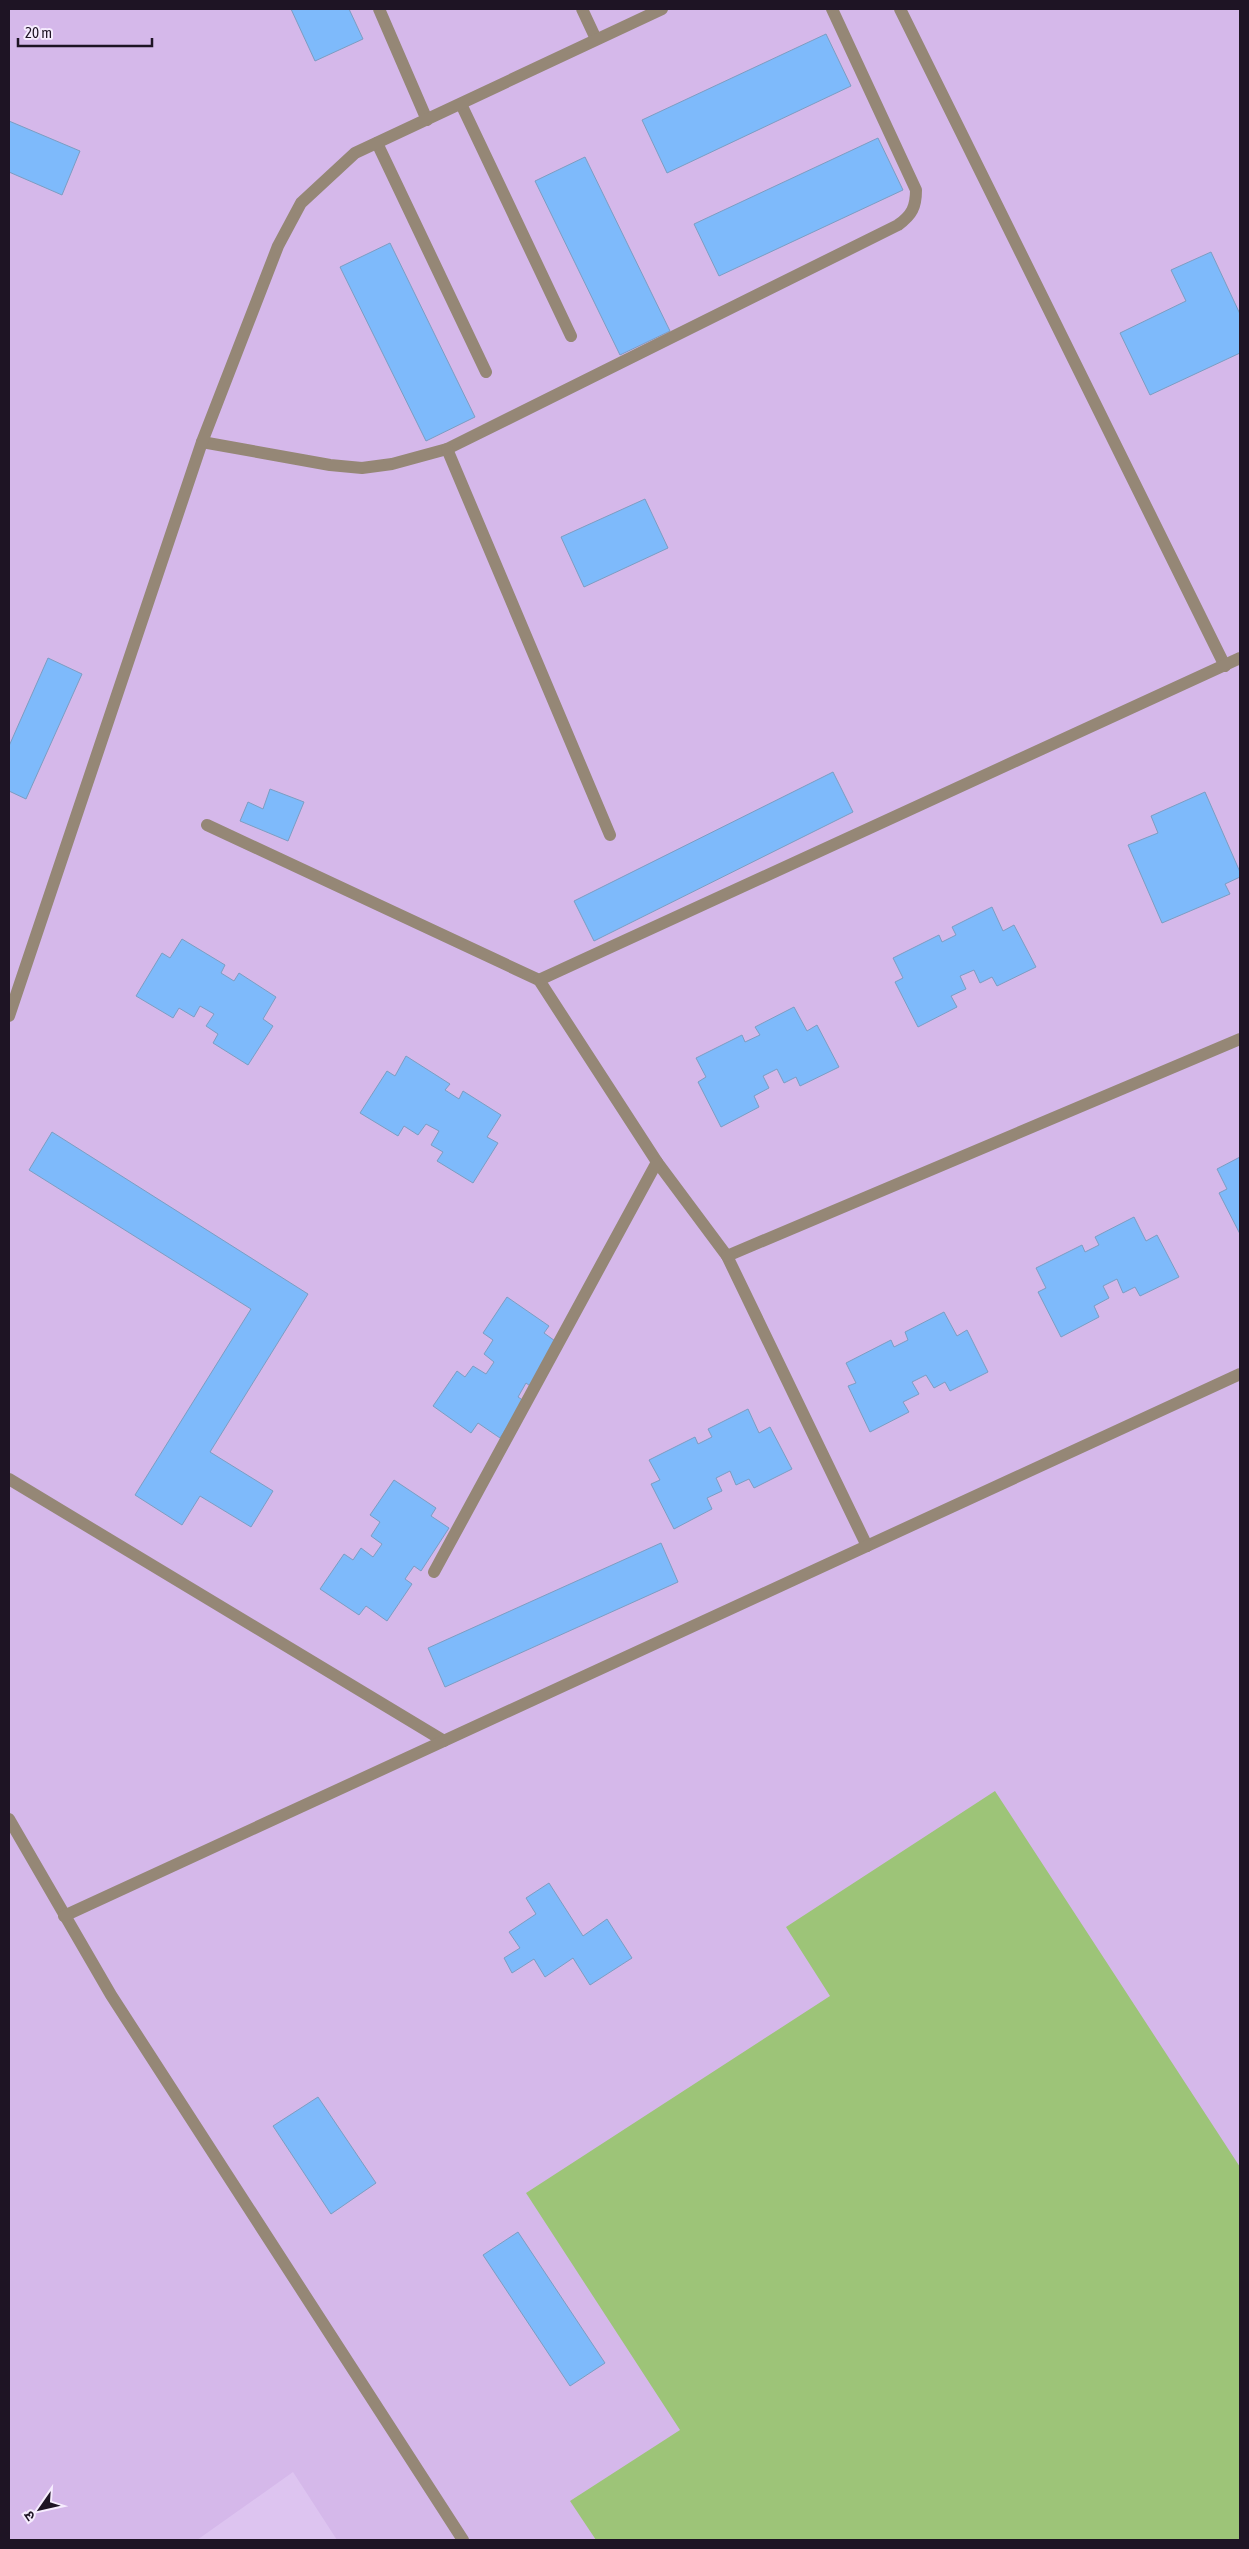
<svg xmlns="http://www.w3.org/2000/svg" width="1249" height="2549" font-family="'Asap Condensed','Noto Sans Devanagari',sans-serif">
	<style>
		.built { fill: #d5b8ea }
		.green { fill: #9dc478 }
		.building { fill: #7ebafb; stroke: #7c9dc2 }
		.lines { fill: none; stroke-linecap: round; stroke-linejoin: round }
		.service { stroke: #958776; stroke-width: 12 }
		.minor { stroke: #958776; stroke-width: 12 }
	</style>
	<rect width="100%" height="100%" fill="#ddc4f0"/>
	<path class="built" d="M9,9h1231v2531h-903l-44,-68 -96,68h-188z"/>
	<path class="green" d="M995,1791l245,376v373h-644l-26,-39 110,-71 -154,-237 304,-197 -44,-69z"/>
	<g class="building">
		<path d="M291,9h58l14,30 -48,22z"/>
		<path d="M826,34l25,52 -184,87 -25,-53z"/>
		<path d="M9,121l71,30 -18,44 -53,-23z"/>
		<path d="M878,138l25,52 -184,86 -25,-52z"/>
		<path d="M585,157l85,174 -50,24 -85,-174z"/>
		<path d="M390,243l85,174 -49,24 -86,-174z"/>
		<path d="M1211,252l29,62v39l-90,42 -30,-62 66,-32 -15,-31z"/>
		<path d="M645,499l23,49 -84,39 -23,-50z"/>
		<path d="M48,658l34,16 -56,125 -17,-8v-45z"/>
		<path d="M833,772l20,40 -259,129 -20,-40z"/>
		<path d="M270,789l34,13 -16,39 -48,-20 8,-19 15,7z"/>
		<path d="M1205,792l35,80v5l-15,7 5,10 -68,29 -34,-78 30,-12 -7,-17z"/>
		<path d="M992,907l11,24 11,-6 22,42 -39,19 -5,-9 -12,6 -6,-13 -14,6 6,13 -15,7 6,11 -39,20 -23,-45 8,-4 -10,-20 46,-23 3,7 14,-7 -4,-8z"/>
		<path d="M182,939l43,26 -4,8 13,8 5,-8 37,24 -13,22 10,7 -25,39 -35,-22 5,-9 -12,-8 8,-12 -14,-8 -6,11 -15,-9 -6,10 -37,-22 26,-43 8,5z"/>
		<path d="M794,1007l13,24 10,-6 22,42 -39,19 -4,-9 -12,6 -7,-14 -14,7 6,12 -15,8 5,11 -38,20 -23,-45 8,-5 -10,-19 46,-23 3,7 15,-7 -5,-8z"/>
		<path d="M406,1056l44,28 -5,6 14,9 4,-8 38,24 -14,22 11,6 -25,40 -36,-22 6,-9 -12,-7 8,-14 -13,-7 -8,11 -14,-9 -6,10 -38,-23 27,-42 8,5z"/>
		<path d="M52,1132l256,162 -98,158 63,39 -22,36 -51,-31 -18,29 -47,-30 116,-186 -222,-139z"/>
		<path d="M1240,1157v77l-21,-41 8,-4 -10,-20z"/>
		<path d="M1134,1217l12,24 11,-6 22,42 -39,19 -5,-9 -12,6 -6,-14 -14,7 6,12 -15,8 5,11 -38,20 -23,-45 8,-4 -10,-20 46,-23 3,7 14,-7 -4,-8z"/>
		<path d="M507,1297l42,29 -5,7 18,13 -29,42 -7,-5 -8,14 6,4 -24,37 -22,-15 -7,10 -38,-27 24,-35 8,6 8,-11 13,8 8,-12 -10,-8 9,-14 -10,-7z"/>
		<path d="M944,1312l13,24 10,-6 21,42 -38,19 -5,-9 -11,6 -8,-13 -14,7 7,12 -16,8 6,10 -39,20 -22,-46 8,-3 -10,-20 45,-23 3,7 14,-7 -3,-8z"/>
		<path d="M748,1409l11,24 11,-6 22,42 -38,19 -5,-9 -13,6 -6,-14 -14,7 6,13 -15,7 5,11 -38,20 -23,-45 9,-4 -11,-20 46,-23 3,7 14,-7 -4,-8z"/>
		<path d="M394,1480l42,28 -5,8 18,12 -28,43 -7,-5 -9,13 7,5 -25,37 -21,-15 -7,9 -39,-26 24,-35 9,6 8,-12 12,9 9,-13 -11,-8 9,-14 -10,-7z"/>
		<path d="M661,1543l17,39 -233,105 -17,-39z"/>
		<path d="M549,1883l34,53 24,-17 25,39 -42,27 -17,-27 -28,19 -11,-18 -22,14 -8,-15 16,-10 -11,-16 27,-18 -10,-16z"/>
		<path d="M318,2097l58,86 -45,31 -58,-88z"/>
		<path d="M518,2232l87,131 -35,23 -87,-131z"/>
	</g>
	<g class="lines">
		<g class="service">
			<path d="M379,9l48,111"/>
			<path d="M582,9l14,30"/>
			<path d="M900,9l325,657"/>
			<path d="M461,104l110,232"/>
			<path d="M377,143l109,229"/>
			<path d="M202,442l128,23 32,3 30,-4 55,-15 451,-224c14,-10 18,-18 18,-35l-84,-181"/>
			<path d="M447,449l163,386"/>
			<path d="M207,825l332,155 118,182 70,94 140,290"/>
			<path d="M539,980l701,-322"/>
			<path d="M9,1016l193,-574 76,-196 23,-43 54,-50 307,-144"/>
			<path d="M727,1256l513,-217"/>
			<path d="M434,1572l223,-410"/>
		</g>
		<g class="minor">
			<path d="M9,1479l435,262"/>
			<path d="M9,1819l102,176 352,545"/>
			<path d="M64,1916l1176,-542"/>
		</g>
	</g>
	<rect width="1249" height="2549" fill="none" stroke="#1e1424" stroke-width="20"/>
	<g transform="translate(40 2509) rotate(236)" stroke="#f6ecfe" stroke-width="4" paint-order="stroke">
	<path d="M0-4L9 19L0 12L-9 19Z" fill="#1e1424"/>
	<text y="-8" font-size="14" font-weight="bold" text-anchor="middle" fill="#1e1424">उ</text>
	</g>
	<path d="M18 38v8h134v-8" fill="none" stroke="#1e1424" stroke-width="2.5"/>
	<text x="25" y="38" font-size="15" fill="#1e1424" stroke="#f6ecfe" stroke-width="4" paint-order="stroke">20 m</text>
</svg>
